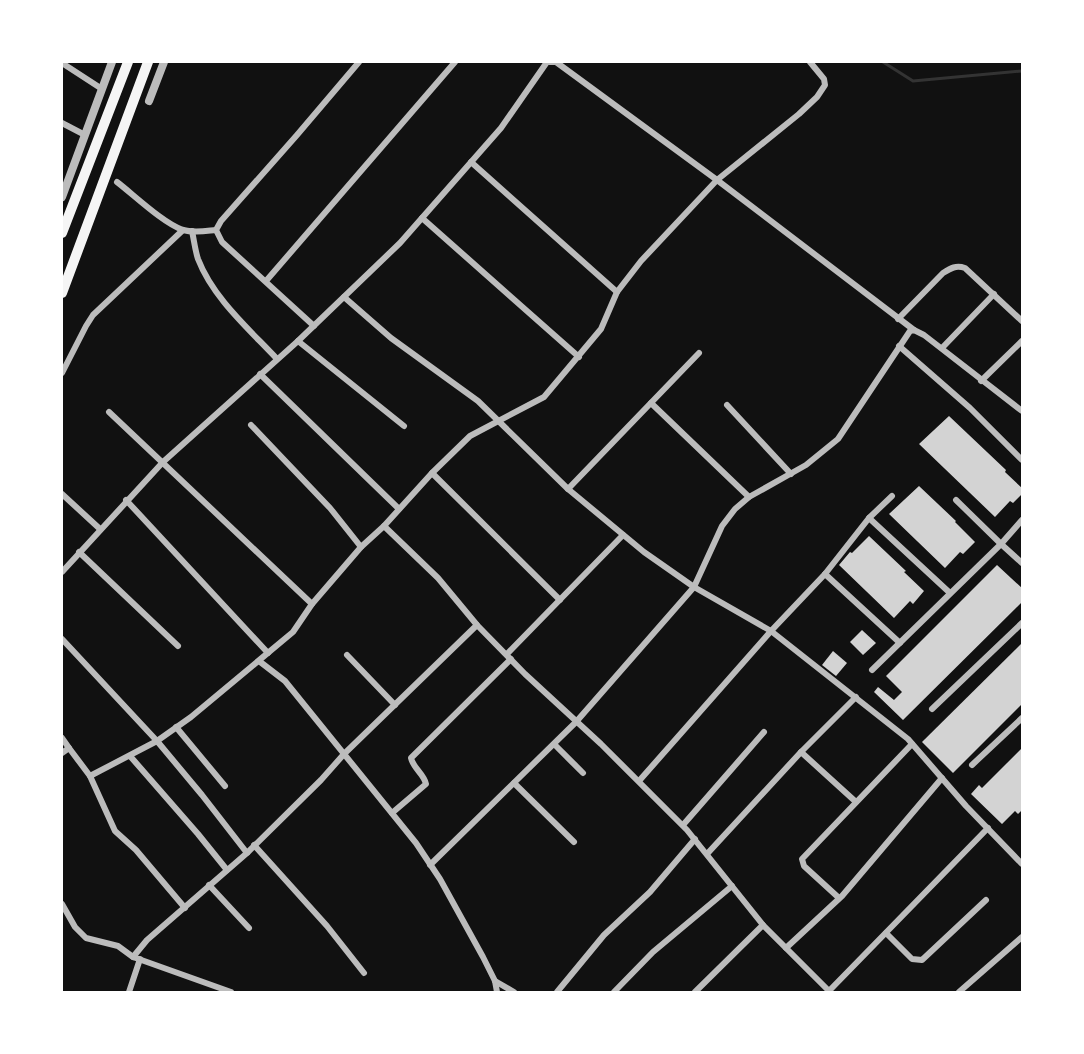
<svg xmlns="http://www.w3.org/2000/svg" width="1084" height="1054" font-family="Merriweather,serif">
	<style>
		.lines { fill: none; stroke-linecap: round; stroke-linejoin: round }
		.stream { stroke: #333; stroke-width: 3 }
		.building { fill: #d3d3d3 }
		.minor { stroke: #bcbcbc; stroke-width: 6 }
		.tertiary { stroke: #bcbcbc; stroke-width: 8 }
		.primary { stroke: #f5f5f5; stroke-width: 10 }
	</style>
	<rect width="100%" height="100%" fill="#111"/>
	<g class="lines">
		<path class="stream" d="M883,62l30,19 109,-10"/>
	</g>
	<g class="building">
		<path d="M949,416l57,54 -1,2 18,17v4l-10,10 -3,-2 -15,16 -76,-73z"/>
		<path d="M919,486l37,35 -1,1 20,20 -12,12 -3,-2 -15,16 -56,-54z"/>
		<path d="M869,536l37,35 -2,1 20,19 -11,13 -3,-3 -16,17 -55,-53 11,-13 2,1z"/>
		<path d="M997,565l26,24v12l-120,119 -29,-28 4,-5 16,13 8,-8 -16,-16z"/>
		<path d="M862,630l14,13 -13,12 -13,-13z"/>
		<path d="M1023,642v61l-70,70 -31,-31z"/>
		<path d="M833,651l14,12 -11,13 -14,-11z"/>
		<path d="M1023,747v62l-5,5 -3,-3 -13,13 -31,-30 8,-9 3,3z"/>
	</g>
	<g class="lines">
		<g class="minor">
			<path d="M62,63l40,26"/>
			<path d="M62,123l23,12"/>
			<path d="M471,162l146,130"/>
			<path d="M117,182c17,13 46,41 66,48 11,3 22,1 33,0"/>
			<path d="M422,218l157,139"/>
			<path d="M192,231c2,9 3,19 6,28 15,39 51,70 79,100"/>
			<path d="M266,281l189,-219"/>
			<path d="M344,297l47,41 87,63 90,88 76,63 50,35 77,44 -132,150"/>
			<path d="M898,319l45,-46c8,-5 13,-8 22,-5l57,53"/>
			<path d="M314,326l-92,-84 -6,-12 5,-9 76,-86 62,-73"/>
			<path d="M298,341l106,85"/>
			<path d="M899,346l71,62 52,52"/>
			<path d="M942,348l52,-54"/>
			<path d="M62,373l24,-47 7,-11 90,-85"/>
			<path d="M260,374l139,135"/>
			<path d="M981,381l41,-40"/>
			<path d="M651,403l98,94"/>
			<path d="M727,405l64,69"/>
			<path d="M109,412l203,192"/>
			<path d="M251,425l79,83 31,39"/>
			<path d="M432,473l128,127"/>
			<path d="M568,489l131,-136"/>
			<path d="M62,494l38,35"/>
			<path d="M892,496l-23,22 -44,56 -54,57 137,108 58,67 56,58"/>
			<path d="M126,500l142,153"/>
			<path d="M956,500l45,44 21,-24"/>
			<path d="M869,518l81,75"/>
			<path d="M384,526l54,52 39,47 48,49 76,70 86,86 76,95 67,67"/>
			<path d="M79,552l99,94"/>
			<path d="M62,572l101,-110 135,-121 102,-98 101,-115 46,-66h9l161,118 197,150"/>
			<path d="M825,574l75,69"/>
			<path d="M62,639l95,102 45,54 45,58"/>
			<path d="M507,654l116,-119"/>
			<path d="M347,655l48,50"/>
			<path d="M259,661l26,20 131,162 24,36 43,78 12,24 2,11"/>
			<path d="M872,670l129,-126 21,19"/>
			<path d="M932,709l90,-86"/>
			<path d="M176,727l49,59"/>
			<path d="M62,738l7,10"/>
			<path d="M554,744l29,29"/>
			<path d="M801,752l55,50"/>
			<path d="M62,753l7,-5 21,28"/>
			<path d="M130,756l68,78 29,36"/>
			<path d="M972,765l50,-47"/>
			<path d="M514,783l60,59"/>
			<path d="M392,813l34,-29c-2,-10 -13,-16 -15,-26l100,-99"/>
			<path d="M683,825l81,-93"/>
			<path d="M254,845l73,81 37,47"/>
			<path d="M707,854l94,-102 55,-55"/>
			<path d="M430,865l146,-143 118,-135 28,-61 13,-17 14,-12 57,-32 32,-26 72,-108 4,-1 10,5 98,76"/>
			<path d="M209,885l40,43"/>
			<path d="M839,898l-35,-32 -2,-7 110,-115"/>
			<path d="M62,904l13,23 11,11 32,8 15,11 98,35"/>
			<path d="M185,908l-49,-58 -21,-19 -25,-55 67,-35 34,-24 102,-85 19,-28 49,-57 23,-21 48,-53 38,-37 74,-39 57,-68 16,-37 24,-31 76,-81 82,-66 18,-17 8,-12 -1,-6 -14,-17"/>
			<path d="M886,933l26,26 10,1 64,-60"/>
			<path d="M786,948l56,-52 100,-118"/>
			<path d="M133,957l14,-17 100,-87 74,-73 23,-26 133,-129"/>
			<path d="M495,981l19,11"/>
			<path d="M829,991l159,-163"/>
			<path d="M129,992l11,-33"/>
			<path d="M557,992l47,-57 46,-43 45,-53"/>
			<path d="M614,992l39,-40 79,-66"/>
			<path d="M695,992l68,-67"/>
			<path d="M959,992l63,-55"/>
		</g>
		<g class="tertiary">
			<path d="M149,101l15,-39"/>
			<path d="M62,197l50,-135"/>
		</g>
		<g class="primary">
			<path d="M62,233l66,-171"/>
			<path d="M62,293l86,-231"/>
		</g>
	</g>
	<rect width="1084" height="1054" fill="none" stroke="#ffffff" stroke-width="126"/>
</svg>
